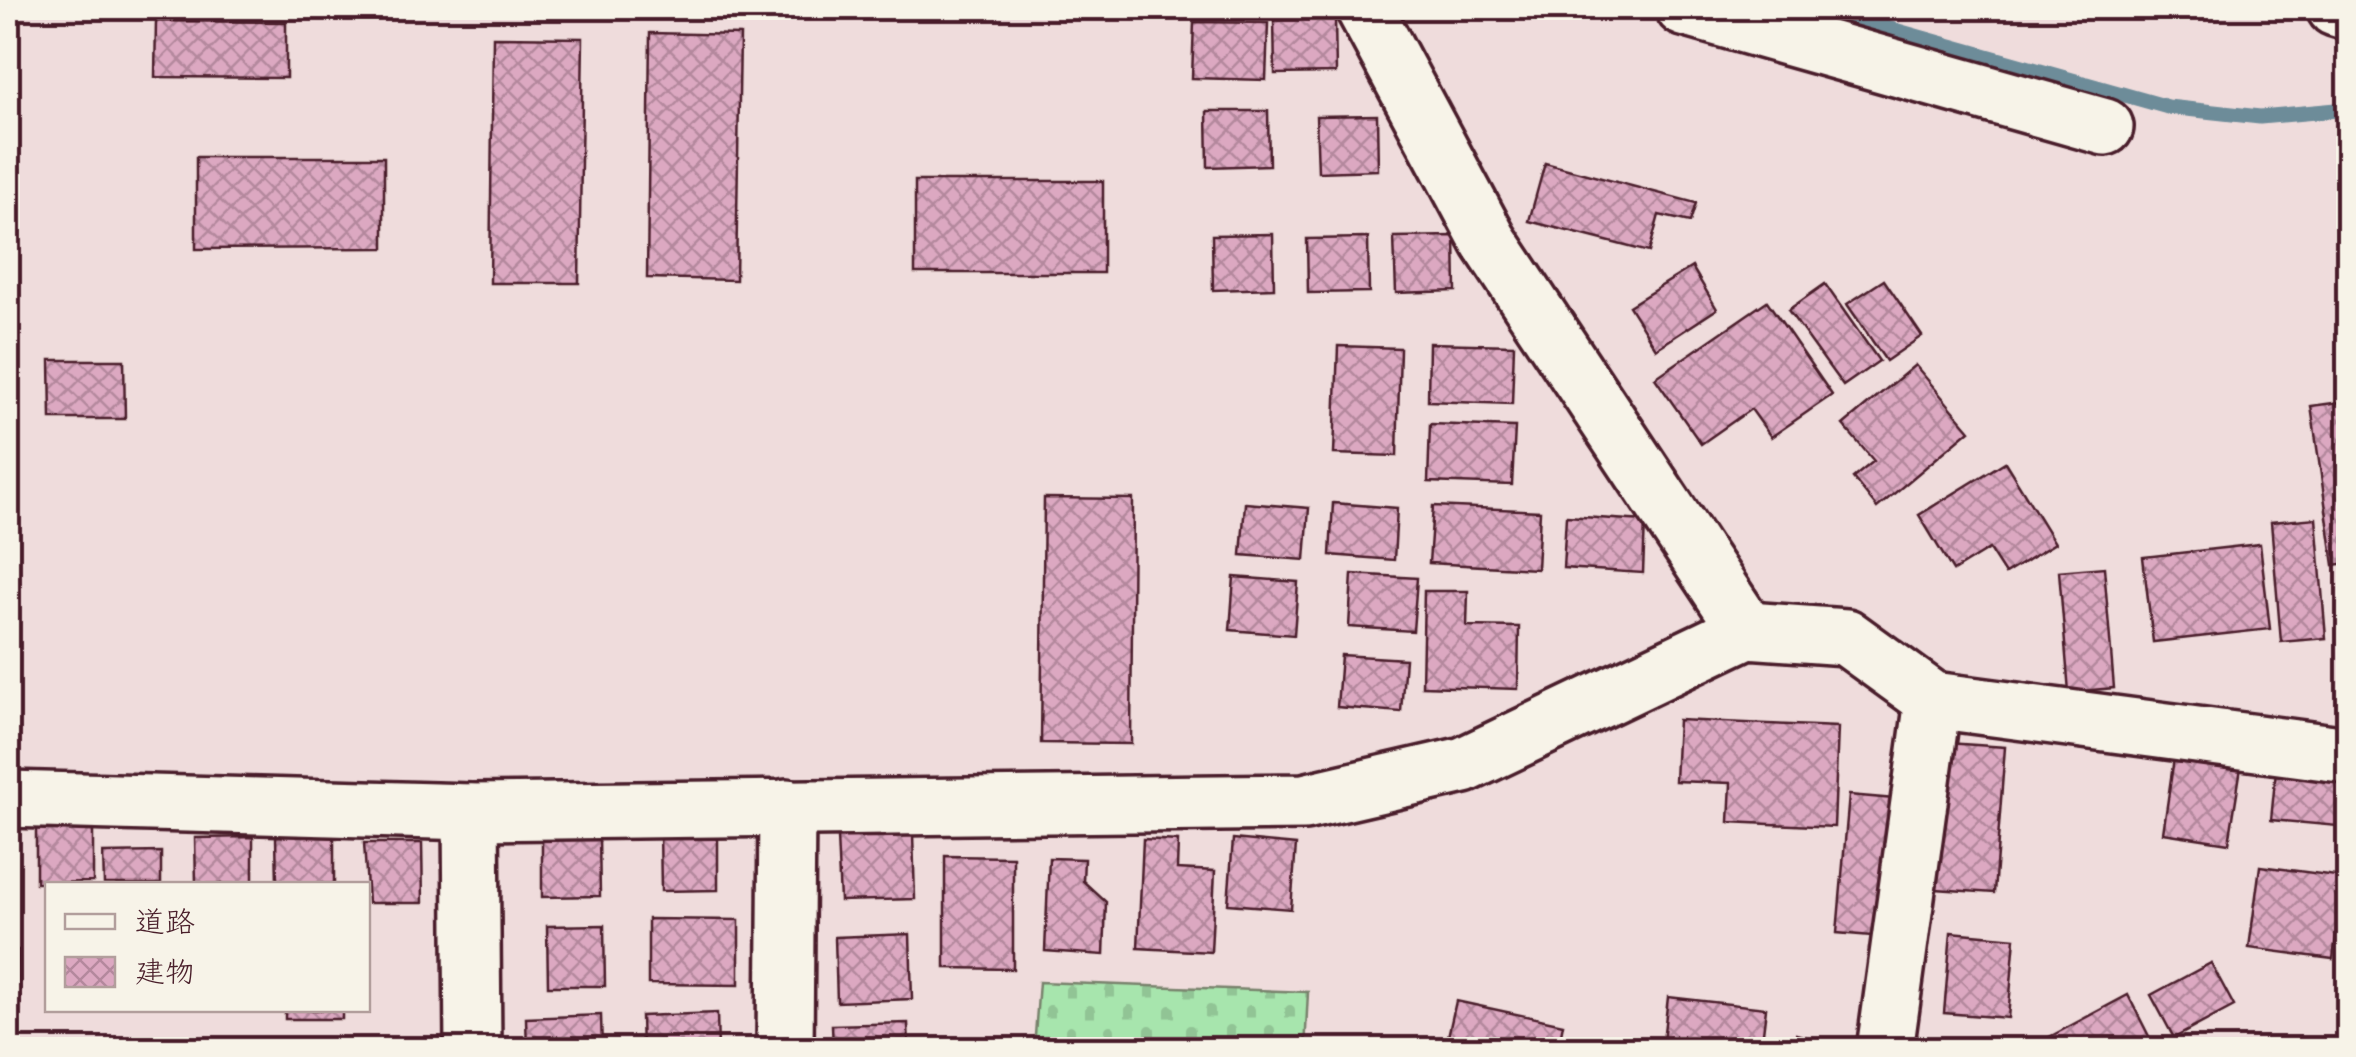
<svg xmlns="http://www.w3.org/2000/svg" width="2356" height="1057" font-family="Delius,'Klee One',sans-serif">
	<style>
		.cemetery { fill: url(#cemetery-stones); stroke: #78826c; stroke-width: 2.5 }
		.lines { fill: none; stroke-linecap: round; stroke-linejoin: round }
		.stream { stroke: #6d8c99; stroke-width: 15 }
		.building { fill: url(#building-cross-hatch); stroke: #4a1f2b; stroke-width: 2.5 }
		.street-casing { stroke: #4a1f2b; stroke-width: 62 }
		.street { stroke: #f7f3e8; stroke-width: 55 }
	</style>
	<defs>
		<pattern id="cemetery-stones" width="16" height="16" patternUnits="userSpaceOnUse" patternTransform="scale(2.5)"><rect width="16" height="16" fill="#a7e5ad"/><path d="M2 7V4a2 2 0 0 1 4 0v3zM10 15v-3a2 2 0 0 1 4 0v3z" fill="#91c495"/></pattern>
		<pattern id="building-cross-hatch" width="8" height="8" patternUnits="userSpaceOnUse" patternTransform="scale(2.5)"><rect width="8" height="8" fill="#dca8c1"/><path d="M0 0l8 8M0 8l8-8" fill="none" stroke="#b4889d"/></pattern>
	</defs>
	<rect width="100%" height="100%" fill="#efdcdc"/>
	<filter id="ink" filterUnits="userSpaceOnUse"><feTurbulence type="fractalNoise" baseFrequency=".01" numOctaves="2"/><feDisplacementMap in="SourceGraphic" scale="20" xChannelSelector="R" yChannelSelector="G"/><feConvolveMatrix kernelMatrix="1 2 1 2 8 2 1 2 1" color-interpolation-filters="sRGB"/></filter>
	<g filter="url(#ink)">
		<path class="cemetery" d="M1039,982l269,10 -3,57h-271z"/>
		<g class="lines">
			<path class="stream" d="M1816,8l352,99 92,10 88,-8"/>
		</g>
		<g class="building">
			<rect x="17" y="8" width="78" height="3"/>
			<path d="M1335,18l1,55 -61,1 -1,-55z"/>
			<path d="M156,21l130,1v56l-131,-1z"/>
			<path d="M1194,22l74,1 -2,57 -74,-2z"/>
			<path d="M650,33l90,2 -4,245 -89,-2z"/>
			<path d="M493,37l90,1 -4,245h-89z"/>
			<path d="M1207,111h61l1,54 -61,2z"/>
			<path d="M1377,115l1,55 -60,2 -2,-56z"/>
			<path d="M196,157h188v91l-188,1z"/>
			<path d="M1545,163l151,40 -6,19 -31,-7 -10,37 -120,-31z"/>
			<rect x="915" y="181" width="188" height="92"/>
			<path d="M1273,234l1,54 -61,2 -1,-55z"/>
			<path d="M1455,236l1,55 -60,2 -2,-56z"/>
			<path d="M1368,238l1,54 -61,1 -1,-54z"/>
			<path d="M1692,267l25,42 -61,40 -27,-43z"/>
			<path d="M1884,280l38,56 -36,25 -39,-57z"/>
			<path d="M1825,284l54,77 -36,25 -55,-76z"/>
			<path d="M1767,301l65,94 -61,42 -20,-28 -50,35 -46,-66z"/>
			<path d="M1429,343l85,2 -2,59 -84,-3z"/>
			<path d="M1338,346l62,2 -3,108 -63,-2z"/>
			<path d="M50,360h74l1,59h-74z"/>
			<path d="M1915,365l55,65 -93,78 -24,-30 21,-17 -31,-36z"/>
			<path d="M2348,401v162l-14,2 -23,-159z"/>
			<path d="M1430,424l85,3 -3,58 -84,-3z"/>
			<path d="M2005,462l50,81 -50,31 -16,-25 -36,22 -34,-56z"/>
			<path d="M1044,498l89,1 -2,245 -90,-1z"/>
			<path d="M1245,503l64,5 -4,52 -64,-5z"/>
			<path d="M1333,503l64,5 -3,52 -64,-5z"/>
			<path d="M1433,506l107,5 -3,58 -108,-6z"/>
			<path d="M1566,516l79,5 -2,52 -80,-5z"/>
			<path d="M2316,518l10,120 -45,4 -10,-120z"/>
			<path d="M2260,544l10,85 -117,13 -10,-85z"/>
			<path d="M2104,567l10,121 -45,4 -10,-121z"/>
			<path d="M1352,574l65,4 -4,53 -64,-4z"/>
			<path d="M1234,577l64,5 -4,53 -64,-5z"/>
			<path d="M1424,591h44l-1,35 52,1 -1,62 -96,-3z"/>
			<path d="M1341,655l64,4 -4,53 -64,-5z"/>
			<path d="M1678,720l160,7 -4,100 -105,-5 2,-39 -56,-2z"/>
			<path d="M1947,743l58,4 -11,146 -58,-4z"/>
			<path d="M2175,751l67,10 -13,82 -66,-10z"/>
			<path d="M2277,760l71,7v60l-77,-7z"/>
			<path d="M1849,795l45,4 -11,138 -46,-4z"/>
			<path d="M8,818h2l3,70h-5z"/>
			<path d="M93,822v60l-57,1v-60z"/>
			<path d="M660,830h58v60l-57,1z"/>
			<path d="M913,834l2,65 -75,2 -3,-64z"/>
			<path d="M334,835v49h-57l-1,-48z"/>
			<path d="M542,836h57l1,60 -58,1z"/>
			<path d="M253,837v47h-57l-1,-46z"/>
			<path d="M1143,839l35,2 -1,28 38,2 -4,81 -73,-4z"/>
			<path d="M1233,839l63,6 -5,64 -63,-5z"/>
			<path d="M364,843h58l1,60h-55z"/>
			<path d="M161,852v32h-57l-1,-31z"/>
			<path d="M945,856l68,1v112l-68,-1z"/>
			<path d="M1049,858l35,1 -1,22 23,21 -2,53 -59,-4z"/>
			<path d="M2260,866l84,11 -11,82 -84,-11z"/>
			<path d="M648,919l91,1v65l-91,-1z"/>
			<path d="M604,925l1,61h-57l-1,-60z"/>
			<path d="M1951,932l64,6 -7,80 -64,-5z"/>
			<path d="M910,934l2,65 -75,3 -2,-65z"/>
			<path d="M8,950h11l1,60h-12z"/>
			<path d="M2211,963l23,43 -60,32 -23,-43z"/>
			<path d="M2128,995l28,55h-131z"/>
			<path d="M1668,997l98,11 -5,42h-99z"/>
			<path d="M1456,1001l107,23 -5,26h-113z"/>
			<rect x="285" y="1010" width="57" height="9"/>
			<path d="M717,1013l1,37h-76l-1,-34z"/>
			<path d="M601,1015l1,35h-75l-1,-32z"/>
			<path d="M908,1023l1,27h-76l-1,-25z"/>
			<path d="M1796,1034l57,16h-61z"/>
		</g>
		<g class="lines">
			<defs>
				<g id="street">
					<path d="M1364,8l125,233 258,389"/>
					<path d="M1684,8l421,119"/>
					<path d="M2335,8l13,4"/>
					<path d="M8,799l463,13 833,-10 160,-37 283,-135 99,7 87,63 415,55"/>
					<path d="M471,812l2,238"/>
					<path d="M785,1050l2,-243"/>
					<path d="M1885,1050l48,-350"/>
				</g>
			</defs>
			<use href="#street" class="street-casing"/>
			<use href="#street" class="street"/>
		</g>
	</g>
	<rect width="2356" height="1057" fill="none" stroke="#f7f3e8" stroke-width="40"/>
	<rect x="20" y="20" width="2316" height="1017" fill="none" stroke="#4a1f2b" stroke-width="4" filter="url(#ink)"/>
	<rect x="45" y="882" width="325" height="130" fill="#f7f3e8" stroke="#b29e9c" stroke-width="2.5"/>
	<rect x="65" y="914" width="50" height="15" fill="#f7f3e8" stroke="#b29e9c" stroke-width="2.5"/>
	<text x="135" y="932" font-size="30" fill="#4a1f2b">道路</text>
	<rect x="65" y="957" width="50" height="30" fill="url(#building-cross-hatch)" stroke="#b29e9c" stroke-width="2.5"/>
	<text x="135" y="982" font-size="30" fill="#4a1f2b">建物</text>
</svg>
